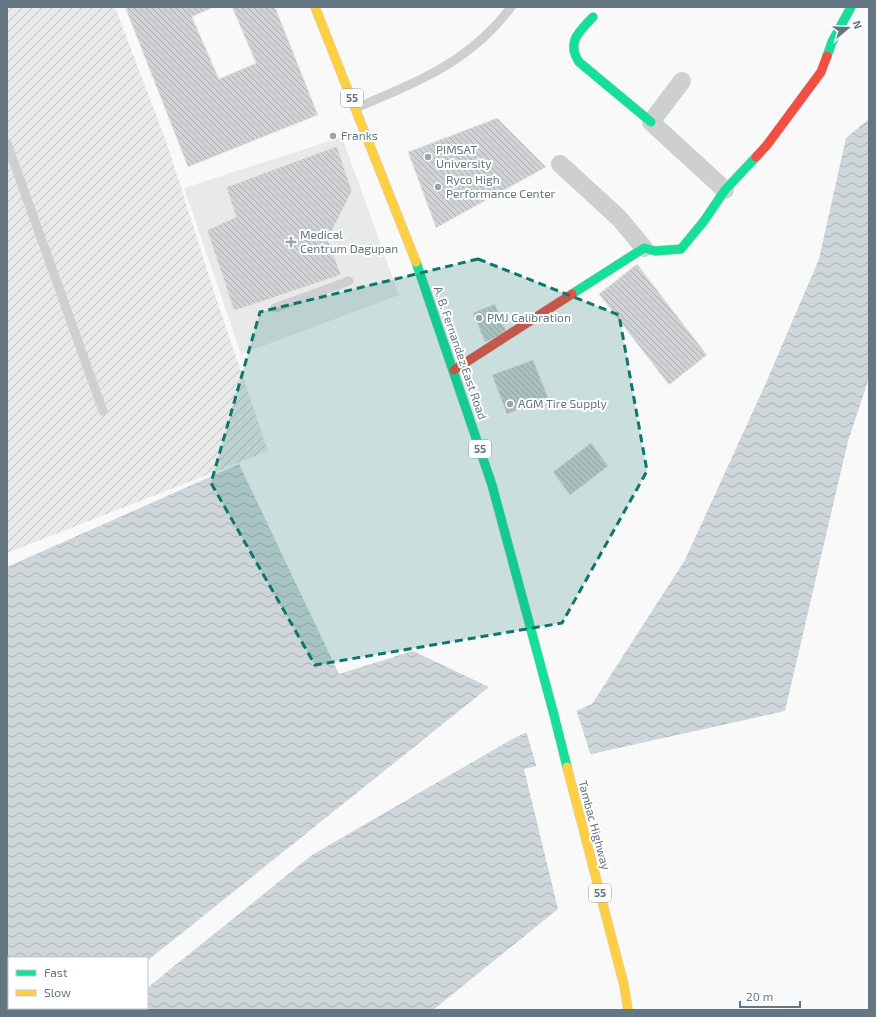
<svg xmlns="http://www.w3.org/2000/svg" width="876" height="1017" font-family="'Exo 2',sans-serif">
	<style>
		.built { fill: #e8e9e9 }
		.industrial { fill: url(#industrial-furrows) }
		.water { fill: url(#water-waves) }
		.pier { fill: #f9f9f9 }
		.building { fill: url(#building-back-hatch); stroke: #e8e8e8 }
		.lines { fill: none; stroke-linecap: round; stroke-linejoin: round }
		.fast-casing { stroke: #d5d6d7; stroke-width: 10 }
		.slow-casing { stroke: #d5d6d7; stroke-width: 10 }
		.jam-casing { stroke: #d5d6d7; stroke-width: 10 }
		.lane { stroke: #cecfd0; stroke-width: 9 }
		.street { stroke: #cecfd0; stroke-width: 18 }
		.fast { stroke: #16e098; stroke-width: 9 }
		.slow { stroke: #ffcf43; stroke-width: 9 }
		.jam { stroke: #f24e42; stroke-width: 9 }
		.marked { fill: #0f766e; fill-opacity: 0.2; stroke: #0f766e; stroke-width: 3; stroke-dasharray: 8 5; stroke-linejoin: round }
		.poi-dot { fill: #99a4ac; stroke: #fff; stroke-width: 1.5 }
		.labels { text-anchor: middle; stroke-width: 4; stroke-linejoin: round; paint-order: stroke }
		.shield { fill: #fff; stroke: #939fa8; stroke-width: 1 }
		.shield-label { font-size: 11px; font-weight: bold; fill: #657683 }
		.poi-label { font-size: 12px; fill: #657683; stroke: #fff; text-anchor: start }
		.street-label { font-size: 12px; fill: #657683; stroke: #fff }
	</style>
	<defs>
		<pattern id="industrial-furrows" width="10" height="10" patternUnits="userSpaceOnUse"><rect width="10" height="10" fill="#e8e9e9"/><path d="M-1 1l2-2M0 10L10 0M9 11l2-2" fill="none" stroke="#c0c1c2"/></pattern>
		<pattern id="water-waves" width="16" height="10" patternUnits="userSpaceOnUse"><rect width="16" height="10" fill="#ced6d9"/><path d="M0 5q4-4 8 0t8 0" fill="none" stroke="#abb2b5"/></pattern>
		<pattern id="building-back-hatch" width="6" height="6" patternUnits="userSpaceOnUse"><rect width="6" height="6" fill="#d0d2d3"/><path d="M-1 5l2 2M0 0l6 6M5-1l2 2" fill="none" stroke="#acafb1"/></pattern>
	</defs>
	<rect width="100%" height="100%" fill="#f9f9f9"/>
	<path class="built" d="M342,137l57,158 -158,59 -57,-166z"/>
	<path class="industrial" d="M7,7h108l51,134 51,160 51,150 -261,102z"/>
	<g class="water">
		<path d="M869,119v259l-21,63 -63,270 -261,58 34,140 -125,101h-314l2,-2h26v-20l165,-133 202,-117 78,-34 93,-144 80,-175 54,-126 27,-121z"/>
		<path d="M239,464l100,210 74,-23 76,36 -342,274v-3h-138v50h80l-3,2h-79v-443z"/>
	</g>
	<path class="pier" d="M576,709l15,47 -54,12 -11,-37z"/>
	<g class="building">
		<path d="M125,7h89l-22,10 27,62 37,-16 -24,-56h43l43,108 -130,52z"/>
		<path d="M497,118l49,49 -110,61 -28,-76z"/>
		<path d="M337,146l15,45 -24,48 13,36 -107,36 -27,-81 29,-13 -10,-30z"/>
		<path d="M637,264l70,91 -38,30 -70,-91z"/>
		<path d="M495,304l12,30 -22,8 -12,-29z"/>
		<path d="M533,360l15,38 -41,16 -15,-39z"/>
		<path d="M591,443l17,23 -38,29 -17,-23z"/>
	</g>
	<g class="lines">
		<defs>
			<g id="fast">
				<path d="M593,17c-14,15 -27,25 -14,45l72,60"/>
				<path d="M827,56l5,-14 19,-35"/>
				<path d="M416,262l76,223 62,230 13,52"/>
				<path d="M572,294l72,-46 11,3 26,-2 23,-28 21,-31 31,-33"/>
			</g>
			<g id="slow">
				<path d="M315,7l101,255"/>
				<path d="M567,767l57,218 4,25"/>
			</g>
			<g id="jam">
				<path d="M756,157l11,-12 54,-73 6,-16"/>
				<path d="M454,370l118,-76"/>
			</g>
		</defs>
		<use href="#fast" class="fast-casing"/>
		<use href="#slow" class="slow-casing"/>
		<use href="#jam" class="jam-casing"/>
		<g class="lane">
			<path d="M356,108c61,-26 114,-46 155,-101"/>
			<path d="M7,143l96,268"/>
			<path d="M275,308l74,-27"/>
		</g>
		<g class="street">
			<path d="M682,81l-31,41 74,68"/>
			<path d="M560,164l59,54 25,30"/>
		</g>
		<use href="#fast" class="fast"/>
		<use href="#slow" class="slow"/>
		<use href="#jam" class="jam"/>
	</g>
	<path class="marked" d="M478,259l141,56 28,156 -85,152 -247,42 -104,-182 49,-171z"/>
	<g class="poi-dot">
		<circle cx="333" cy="136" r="4"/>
		<circle cx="428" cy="157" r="4"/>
		<circle cx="438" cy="187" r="4"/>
		<path d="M289 236h4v4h4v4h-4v4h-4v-4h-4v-4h4z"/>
		<circle cx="479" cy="318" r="4"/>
		<circle cx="510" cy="404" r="4"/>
	</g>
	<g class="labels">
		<g class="shield">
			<rect x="341" y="89" width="22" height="18" rx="3"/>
			<rect x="469" y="440" width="22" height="18" rx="3"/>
			<rect x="589" y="884" width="22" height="18" rx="3"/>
		</g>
		<g class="shield-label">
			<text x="352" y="102">55</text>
			<text x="480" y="453">55</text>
			<text x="600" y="897">55</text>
		</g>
		<g class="poi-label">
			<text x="341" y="140">Franks</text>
			<text x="436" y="154">PIMSAT<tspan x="436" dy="14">University</tspan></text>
			<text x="446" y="184">Ryco High<tspan x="446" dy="14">Performance Center</tspan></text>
			<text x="300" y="239">Medical<tspan x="300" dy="14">Centrum Dagupan</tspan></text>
			<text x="487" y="322">PMJ Calibration</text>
			<text x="518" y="408">AGM Tire Supply</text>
		</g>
		<g class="street-label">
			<text transform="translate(460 353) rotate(71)" y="4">A. B. Fernandez East Road</text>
			<text transform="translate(594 825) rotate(75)" y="4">Tambac Highway</text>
		</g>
	</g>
	<rect width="876" height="1017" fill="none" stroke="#657683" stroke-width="16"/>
	<rect x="8" y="957" width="140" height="52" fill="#ffffff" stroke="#c1c8cd"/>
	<rect x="16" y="970" width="20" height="6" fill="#16e098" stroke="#c1c8cd"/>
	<text x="44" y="977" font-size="12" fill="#657683">Fast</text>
	<rect x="16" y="990" width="20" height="6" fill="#ffcf43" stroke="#c1c8cd"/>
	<text x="44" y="997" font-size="12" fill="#657683">Slow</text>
	<g transform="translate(848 28) rotate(71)" stroke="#ffffff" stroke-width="3" paint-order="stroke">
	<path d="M0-3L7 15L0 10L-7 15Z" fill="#657683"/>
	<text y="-6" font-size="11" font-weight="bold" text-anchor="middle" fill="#657683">N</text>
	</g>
	<path d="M740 1001v6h60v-6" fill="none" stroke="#657683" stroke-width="2"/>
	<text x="746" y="1001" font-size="12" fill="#657683" stroke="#ffffff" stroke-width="3" paint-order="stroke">20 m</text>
</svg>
